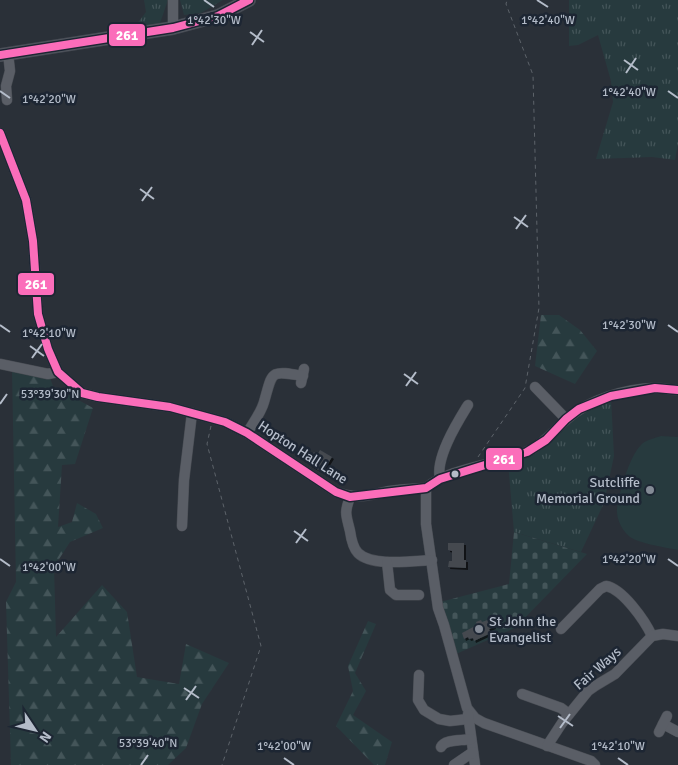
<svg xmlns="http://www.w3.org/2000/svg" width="678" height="765" font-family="Signika,sans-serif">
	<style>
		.grass { fill: url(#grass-tufts) }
		.forest { fill: url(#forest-firs) }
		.cemetery { fill: url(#cemetery-stones) }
		.garden { fill: #273a3e }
		.building { fill: #444950; filter: url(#shadow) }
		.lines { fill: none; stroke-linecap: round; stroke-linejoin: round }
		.minor-casing { stroke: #484c53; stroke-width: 11 }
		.major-casing { stroke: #484c55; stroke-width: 14 }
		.path { stroke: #5d636a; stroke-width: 1; stroke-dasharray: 4 4; stroke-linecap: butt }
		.minor { stroke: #5a5e66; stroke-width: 10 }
		.major { stroke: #5c6168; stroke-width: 12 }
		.bus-1-casing { stroke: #1d2633; stroke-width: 11 }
		.bus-1 { stroke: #fb6dba; stroke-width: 8 }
		.ticks { fill: none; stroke: #b4bcc9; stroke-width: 2 }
		.bus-dot { fill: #b4bcc9; stroke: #1d2633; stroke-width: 2 }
		.poi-dot { fill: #848b96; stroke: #1d2633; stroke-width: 2 }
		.labels { text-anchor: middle; stroke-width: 5; stroke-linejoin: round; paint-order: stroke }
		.street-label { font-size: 14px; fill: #b4bcc9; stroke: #1d2633 }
		.poi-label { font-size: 14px; fill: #b4bcc9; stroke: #1d2633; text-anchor: end }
		.ticks-label { font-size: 12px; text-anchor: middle; fill: #b4bcc9; stroke: #1d2633; stroke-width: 5; stroke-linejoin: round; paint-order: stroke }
		.line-badge { stroke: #1d2633; stroke-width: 2 }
		.badge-label { font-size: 14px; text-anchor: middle; font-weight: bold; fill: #fff }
	</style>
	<defs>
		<pattern id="grass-tufts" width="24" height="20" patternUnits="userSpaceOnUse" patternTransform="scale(1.25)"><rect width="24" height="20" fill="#273a3e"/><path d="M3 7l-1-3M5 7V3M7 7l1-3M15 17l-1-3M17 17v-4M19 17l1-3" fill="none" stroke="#445559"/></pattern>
		<pattern id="forest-firs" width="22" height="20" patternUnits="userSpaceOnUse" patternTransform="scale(1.25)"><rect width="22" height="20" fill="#273a3e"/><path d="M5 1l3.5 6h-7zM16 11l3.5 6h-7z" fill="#445559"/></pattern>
		<pattern id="cemetery-stones" width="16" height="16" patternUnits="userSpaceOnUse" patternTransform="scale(1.25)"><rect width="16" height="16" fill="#273a3e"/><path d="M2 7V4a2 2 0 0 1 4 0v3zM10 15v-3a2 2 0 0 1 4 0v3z" fill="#445559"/></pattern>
		<filter id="shadow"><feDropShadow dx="2" dy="2" stdDeviation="0" flood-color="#0009"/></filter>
	</defs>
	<rect width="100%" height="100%" fill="#2a3038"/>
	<g class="grass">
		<path d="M144,0h24l-8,23 -26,5 12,-16z"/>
		<path d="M180,0h43l-22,13 -17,2z"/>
		<path d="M569,0h109v144l-3,16 -23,-3 -56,2 17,-57 -2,-21 -13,-46 -20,10 -9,1z"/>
		<path d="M611,398l3,58 -10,47 -23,49 -67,-20 -6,-70 61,-42z"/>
	</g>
	<g class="forest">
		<path d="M541,315h18l21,15 17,21 -22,33 -40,-18z"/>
		<path d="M12,370h35l6,16 40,22 -18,56 -13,1 -4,62 14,-5 5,-19 19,11 7,14 -33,14 -16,25 2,70 46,-52 25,27 10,65 42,7 7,-40 43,19 -27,41 -16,44 -18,17h-157l-5,-163 10,-20z"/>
		<path d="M368,621l8,3 -21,49 11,18 -13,24 39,27 -7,23h-11l-38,-39 17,-35 -5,-25z"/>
	</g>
	<path class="cemetery" d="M514,532l73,22 -72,74 -59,26 -16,-52 69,-18z"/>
	<path class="garden" d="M661,436l17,1v113c-11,-2 -40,-7 -48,-13 -8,-6 -14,-19 -13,-28 2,-16 12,-52 24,-64 4,-5 14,-7 20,-9z"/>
	<g class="building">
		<path d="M320,450l12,7 -8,13 -2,-1 -2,2 -10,-6 5,-7 -4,-2 3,-4 3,3z"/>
		<path d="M448,543h16v17h2v8l-18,-1 1,-6h3v-10l-4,-1z"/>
		<path d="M490,619l4,8 -5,2 2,4 -17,8 -1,-3 -4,1 -1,-2 -4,2 -2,-6 15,-8 -1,-3 5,-2 1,2z"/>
	</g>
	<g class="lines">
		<defs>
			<g id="minor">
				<path d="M173,28v-28"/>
				<path d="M7,100l-1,-14 4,-15 -2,-18"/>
				<path d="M0,133l26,67 7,41 5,73 10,35 10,23 24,21 16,4 72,10 55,15 22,11 89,59c23,8 32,3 54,-1 12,-2 24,-2 36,-3"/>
				<path d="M0,364l48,10 10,-2"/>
				<path d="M301,383l3,-14"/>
				<path d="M535,387l31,32"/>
				<path d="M247,433c6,-10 14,-20 17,-31 9,-31 5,-32 39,-26"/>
				<path d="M440,479c-5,-21 17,-56 28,-74"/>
				<path d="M426,488v36l12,84 6,17 23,83 8,10 9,5 107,38 4,4"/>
				<path d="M426,488c23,-20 70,-23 100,-36 17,-7 27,-21 41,-33 23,-20 58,-30 88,-31 8,0 16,2 23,2"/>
				<path d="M350,497c-6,17 -4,17 0,34 1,7 3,17 8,22 14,14 55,8 74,7"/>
				<path d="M182,526l2,-46 8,-67"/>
				<path d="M387,562l3,28 6,5h23"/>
				<path d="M561,629l39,-40 6,-3c17,3 39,35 46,50"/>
				<path d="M419,675l-1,25 6,10 15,9 11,2 18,-2"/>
				<path d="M522,694l39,14 8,6"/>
				<path d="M468,714l7,51"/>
				<path d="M663,724l15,8"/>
				<path d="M659,732l8,-16"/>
				<path d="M547,746l15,-23 26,-32 7,-5 20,-12 37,-38 11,-2 15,2"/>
				<path d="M441,747c4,-8 20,-6 30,-8"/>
				<path d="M454,765l19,-13"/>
			</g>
			<path id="major" d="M0,55l173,-27 45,-12 31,-16"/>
		</defs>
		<use href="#minor" class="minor-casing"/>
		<use href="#major" class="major-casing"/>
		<g class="path">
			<path d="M211,426l-4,18 54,202 -39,119"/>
			<path d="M478,457l47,-69 14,-80 -6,-233 -27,-71 1,-4"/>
		</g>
		<use href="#minor" class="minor"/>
		<use href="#major" class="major"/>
		<defs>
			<g id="bus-1">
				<path d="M0,55l173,-27 45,-12 31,-16"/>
				<path d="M0,133l26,67 7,41 5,73 10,35 10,23 24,21 16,4 72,10 55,15 22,11 89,59 14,5 76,-9 14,-9 87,-27 19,-12 20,-21 13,-10 32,-13 44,-8 23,2"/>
			</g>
		</defs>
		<use href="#bus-1" class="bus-1-casing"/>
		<use href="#bus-1" class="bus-1"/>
	</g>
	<path class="ticks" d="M204,0l10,7M537,0l11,7M250,32l14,10M252,45l10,-15M624,60l14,10M626,73l10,-15M0,91l10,7M668,91l10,7M140,189l14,10M142,201l10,-14M514,217l14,10M516,229l10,-14M0,325l10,7M668,325l10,7M30,346l14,10M32,358l10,-14M404,374l14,10M406,386l10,-14M0,404l7,-10M294,531l14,10M296,543l10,-14M0,559l10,7M668,559l10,7M184,688l15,10M186,700l10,-14M558,716l15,10M560,728l10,-14M284,758l10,7M618,758l10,7M141,765l7,-10"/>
	<circle class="bus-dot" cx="455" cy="474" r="4.5"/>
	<g class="poi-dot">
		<circle cx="650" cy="490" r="5"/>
		<circle cx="479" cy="629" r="5"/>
	</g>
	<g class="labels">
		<g class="street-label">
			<text transform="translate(303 452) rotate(33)" y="5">Hopton Hall Lane</text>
			<text transform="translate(597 668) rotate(-41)" y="5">Fair Ways</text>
		</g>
		<g class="poi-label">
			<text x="640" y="487">Sutcliffe<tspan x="640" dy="16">Memorial Ground</tspan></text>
			<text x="489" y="626" text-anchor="start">St John the<tspan x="489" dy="16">Evangelist</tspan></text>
		</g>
	</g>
	<g class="ticks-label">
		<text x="214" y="24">1°42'30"W</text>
		<text x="548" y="24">1°42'40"W</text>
		<text x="629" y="96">1°42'40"W</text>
		<text x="49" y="103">1°42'20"W</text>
		<text x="629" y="329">1°42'30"W</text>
		<text x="49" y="337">1°42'10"W</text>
		<text x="50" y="398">53°39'30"N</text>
		<text x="629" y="563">1°42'20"W</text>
		<text x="49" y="571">1°42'00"W</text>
		<text x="148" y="747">53°39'40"N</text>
		<text x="284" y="750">1°42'00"W</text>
		<text x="618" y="750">1°42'10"W</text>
	</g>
	<g class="line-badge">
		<rect x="108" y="23" width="38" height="24" rx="5" fill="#fb6dba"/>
		<rect x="17" y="272" width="38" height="24" rx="5" fill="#fb6dba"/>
		<rect x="485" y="447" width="38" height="24" rx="5" fill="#fb6dba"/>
	</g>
	<g class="badge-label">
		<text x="127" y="40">261</text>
		<text x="36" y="289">261</text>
		<text x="504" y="464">261</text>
	</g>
	<g transform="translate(35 730) rotate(125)" stroke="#1d2633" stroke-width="4" paint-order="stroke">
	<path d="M0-4L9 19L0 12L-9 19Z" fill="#b4bcc9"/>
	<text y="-8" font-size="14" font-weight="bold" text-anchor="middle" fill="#b4bcc9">N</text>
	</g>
</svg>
